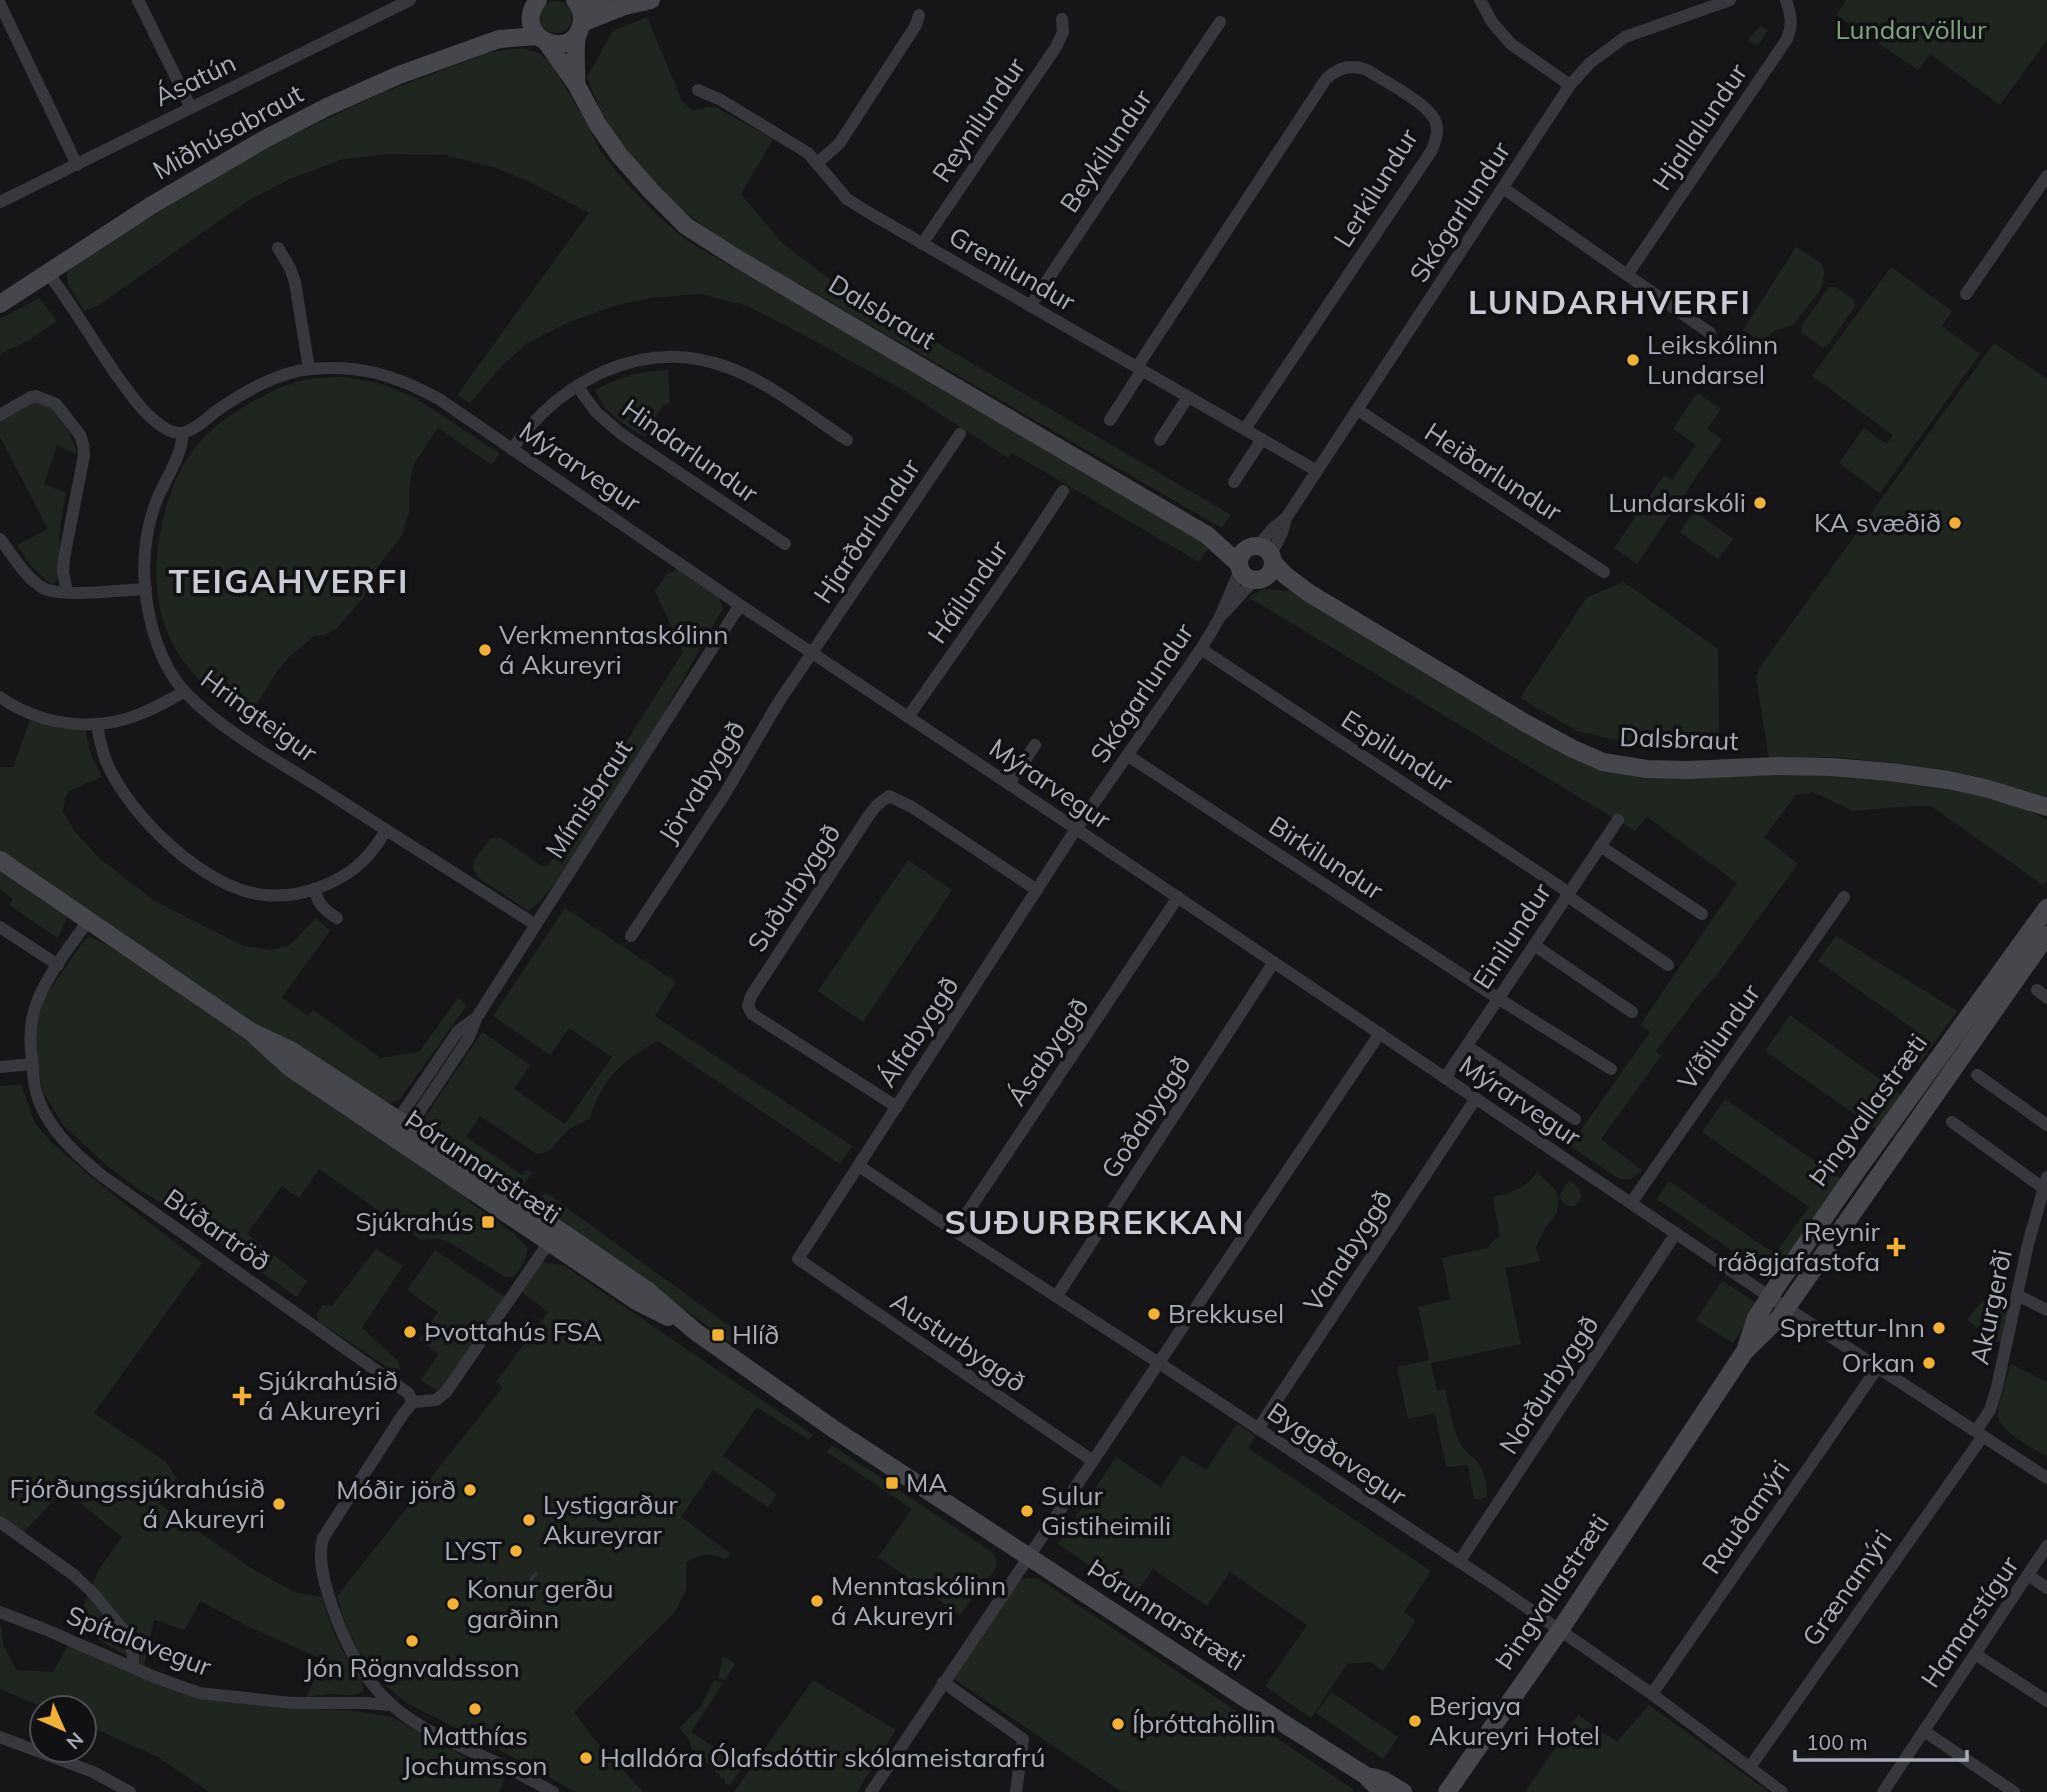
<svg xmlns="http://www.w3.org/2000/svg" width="2047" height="1792" font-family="Mulish,sans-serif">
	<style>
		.green { fill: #1e261f }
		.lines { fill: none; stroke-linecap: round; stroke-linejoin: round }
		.stream { stroke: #2c353c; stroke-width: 3.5 }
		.street { stroke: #37383d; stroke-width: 12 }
		.secondary { stroke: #45474d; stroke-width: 18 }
		.poi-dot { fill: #f2b134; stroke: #111113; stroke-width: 2.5 }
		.labels { text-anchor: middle; stroke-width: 7; stroke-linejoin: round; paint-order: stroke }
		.park-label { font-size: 26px; fill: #7fa381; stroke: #111113 }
		.street-label { font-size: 26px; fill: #a8adb8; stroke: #111113 }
		.poi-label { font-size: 26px; fill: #a8adb8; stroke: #111113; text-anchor: start }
		.district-label { font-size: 33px; font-weight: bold; letter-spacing: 2px; fill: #c9ccd4; stroke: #111113 }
	</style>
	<rect width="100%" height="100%" fill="#161618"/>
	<g class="green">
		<path d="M1846,0h201v40l-47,65 -70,-51 -12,16 -82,-55z"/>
		<circle cx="556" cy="17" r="16"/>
		<path d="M647,17l35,84 11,10 16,-4 8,1 56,31 -32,55 41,49 53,40 396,232 -9,13 -489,-282c-50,-33 -98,-70 -126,-124 -8,-14 -14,-30 -20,-45l26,-46z"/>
		<path d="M1761,26l7,4 -10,16 -9,-5v-3z"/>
		<path d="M522,48l17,5 12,11 34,56 15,31 26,32 34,35 29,24 524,301 -14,19 -187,-109 -4,5 -100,-65 -106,-59 -55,-28 -46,-12 -50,4 -37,8 -45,16 -43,22 -27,25 -29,34 -13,-8 132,-182 -61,-32 -35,-14 -48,-12 -58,-1 -44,5 -53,20 -44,23 -147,103 -15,6 -16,-27 -1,-12 12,-12 190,-114 115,-54 107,-40z"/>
		<path d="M1796,247l25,16 3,9 -1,11 -4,9 -26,33 -17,5 -15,11 -18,-11z"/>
		<path d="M1891,267l61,44 -10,15 38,28 -100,139 -41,-30 25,-35 23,16 6,-9 -81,-59z"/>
		<path d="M1829,287h6l19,13 1,6 -27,39 -6,2 -20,-14 -1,-6z"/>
		<path d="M39,298l18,23 -28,19 -29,14v-35z"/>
		<path d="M1994,343l53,36v418l-31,-9 -127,-26 -59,-5 -61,2 -13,-83 4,-9z"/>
		<path d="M668,370l2,33 -8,3 -17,31c-22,-14 -39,-22 -50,-47 28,-14 42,-18 73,-20z"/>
		<path d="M343,377l36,6 35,14 85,56 -7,12 -54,-37 -24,36 -5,24v24l-7,23 -25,33 -13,29 -29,33 -11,5 -10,1 -24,20 -12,14 -31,49c-28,-17 -56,-43 -72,-71 -20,-35 -22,-76 -15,-115 6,-30 16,-63 37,-88 22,-27 70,-55 103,-64 14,-4 29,-3 43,-4z"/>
		<path d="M1697,393l24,16 -14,20 15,10 -85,125 -23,-16 50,-73 8,5 24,-35 -23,-16z"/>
		<path d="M35,400c5,3 12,5 16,8 10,9 24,33 26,46l-20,-8 -13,38 22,9 -6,34 -2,51 -5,8 -21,-19 -15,-22 31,-16 -48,-92v-22z"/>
		<path d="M1694,511l39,28 -15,20 -38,-27z"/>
		<path d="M678,569l40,27 5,12 -57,101 -69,114 -44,62 -14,17 -10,9 -52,-34 -4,-9 1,-8 17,-22h10l41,28 7,-1 134,-213 -28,-61 12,-17z"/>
		<path d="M1624,582l94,67 1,96 -36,5 -26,-2 -37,-7 -43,-10 -57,-33 67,-101z"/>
		<path d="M1264,589l29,2 307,176 241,6 135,18 48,17 23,12v60l-4,5 -112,-79h-20l-58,5 -40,-19 -17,3 -32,42 34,27 -83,113 -15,16 -44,58 5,5 -60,83 41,31c-7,7 -12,11 -22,9l-50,-33 80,-114 -10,-7 97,-142 -90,-66 -12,14 -380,-230 -7,-2 6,-5z"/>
		<path d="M30,720l55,9 6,26 11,22 -33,14 -4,7 -2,14 13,21 24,26 55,42 88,45 28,4 19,-5 26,-27 14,13 -48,66 26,19 5,-6 68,48 38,-6 39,-54 9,7 -67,94 -12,5 -17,-6 -121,-77 -250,-167v-87h13z"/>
		<path d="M908,860l44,30 -89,132 -45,-31z"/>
		<path d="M0,870l67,47 -9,21 -49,-33 4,-6 -13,-10z"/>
		<path d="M565,908l111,74 -21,34 197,130 -12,18 -182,-123c-33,17 -58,40 -68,77l-22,12 -19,21 -12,3 -57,-38 -14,21 56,38 4,-5 6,3 -12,17 -39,-26 -16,-10 -14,-4 -29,-20 2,-11 58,-87 48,33 -16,24 51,35 47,-67 -43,-29 -19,27 -57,-39z"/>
		<path d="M1836,936l121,75 -38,53 -18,-9 17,-23 -100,-71z"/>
		<path d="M90,937l17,8 123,80 240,172 -2,4 45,32 14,14c1,12 -6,22 -14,30h-8l-56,-35 -12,-4 -16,2 -102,-71 -20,29 -17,-12 -35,48 60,47 -10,16 -126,-89 -30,-17 -35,-26 -42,-39 -20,-32 -8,-32v-35l8,-29 41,-59z"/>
		<path d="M1790,1015l112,80 -25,35 -112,-79z"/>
		<path d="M21,1084l14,39 19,22 58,49 90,69 -108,150 72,49 11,16 -18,26 92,64 43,24 28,5c6,19 11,37 21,54 7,13 19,25 21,40 -11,7 -21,3 -33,3 -8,1 -16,2 -24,3l15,-38 -71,-31 -51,-27 -15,29 -31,-10 -10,47 -57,-35 -6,-20 18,-43 23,-32 -58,-47 -42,44 -22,-16v-432z"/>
		<path d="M1725,1099l119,82 -69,99 -118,-81 12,-18 106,73 34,-47 -107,-75z"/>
		<path d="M1537,1172l19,19 2,8 7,-14 4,-3c8,2 11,8 13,15l-7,9c-8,1 -11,-1 -15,-8l-2,2 -1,13 -12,15 -9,20 4,13 -35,7 16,76 -90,19 6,28 8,-2c4,18 7,38 15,54 5,9 13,13 19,21 5,8 9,23 8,32l-8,4 -5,-2 -6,-33 -22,2 -11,-54 -27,6 -11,-52 32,-7 -11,-53 32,-8 -8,-41 45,-10 9,-10 4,-1 -7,-40c19,-5 32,-8 44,-25z"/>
		<path d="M545,1192l193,140 -7,11 -193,-140z"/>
		<path d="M376,1249l27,17 -41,62 36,33 2,8 -5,3 -77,-51 -1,-8 6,-8 9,1z"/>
		<path d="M435,1250l70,47 -66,95 -18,-12 18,-26 -20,-14 19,-28 -31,-22z"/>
		<path d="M542,1262l21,3 250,170 -4,5 -52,-33 -34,49 54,38 -9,13 -55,-37 -32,47 49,36 -4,6c-17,-7 -23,-5 -40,3v28l-11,22 -101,100 16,22 53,58h-67l-75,-41 -94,-48 -22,-18 -26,-33 -13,-27 -9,-29 166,-209 -7,-5 52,-70 -27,-21z"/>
		<path d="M1722,1281l36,23 -25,39 -37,-23z"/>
		<path d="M1982,1301l28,6 -9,37 -34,-24z"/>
		<path d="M2011,1364l36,18v75c-13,-9 -50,-26 -49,-43 0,-13 9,-36 13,-50z"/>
		<path d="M1237,1424l18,12 -7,12 183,123 -27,41 12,9 -33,50 -13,-9 -23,2 -36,54 -46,-32 42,-61 -77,-53 -23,34 -54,-37 -19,27 -76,-52 58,-87 45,30 21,-32 24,15z"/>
		<path d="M832,1445l161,108c7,11 3,20 -7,26l-26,36 -82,-58 34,-48 -85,-57z"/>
		<path d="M1028,1578l11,1 315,211 -2,2h-230l-168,-113 65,-99z"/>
		<path d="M0,1621l4,26 13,23 36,2 16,-29 74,33 156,32 56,3 37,6 113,62 -6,13h-290l-51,-35 -74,-33v-16h-39l-45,-19z"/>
		<path d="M723,1656l12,8 -10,16 -7,-2z"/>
		<path d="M714,1680l9,3 -32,49 52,34 -13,19 -5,-1 -1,-6 -3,1 -2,-6 -3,1 -1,-6 -3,1 -2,-6 -3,1 -2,-6 -3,1 -1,-5 -3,1 -2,-5h-4l-3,-11 -10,-11 21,-20z"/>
		<path d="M813,1680l83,50 -39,62h-123z"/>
		<path d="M1331,1692l67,45 -15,22 -67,-46z"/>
		<path d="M1649,1705l120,87h-244l53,-77 39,27z"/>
	</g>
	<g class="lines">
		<path class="stream" d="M531,1579l5,-5"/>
		<g class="street">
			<path d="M138,0l53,108"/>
			<path d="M1480,0l12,22 19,22 59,41"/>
			<path d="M0,4l77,161"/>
			<path d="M698,90l23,10 87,53 39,46 19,12 451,260"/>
			<path d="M817,163l22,-19 77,-119 3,-10"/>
			<path d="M1503,188l207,145"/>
			<path d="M0,202l410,-202"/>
			<path d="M922,244l134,-197 7,-15 -1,-13"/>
			<path d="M278,248l12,20 5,14 14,87"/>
			<path d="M48,273c26,34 47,72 72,107 13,18 28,39 48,50 6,3 14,4 20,1 12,-5 21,-15 31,-22 27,-18 59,-37 92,-40 49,-5 86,7 128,30l301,206 320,213 710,479 277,181"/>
			<path d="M1627,275l160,-236c6,-14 4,-25 -1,-39"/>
			<path d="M1966,294l81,-118"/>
			<path d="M1030,306l190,-284"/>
			<path d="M1137,367l189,-288c12,-12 25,-15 41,-9 17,11 63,34 69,53 3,10 -1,18 -4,27l-187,279"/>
			<path d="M577,386l19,26 24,21 165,111"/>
			<path d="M1358,410l246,162"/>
			<path d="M0,415l31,-18 5,-1 20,8 24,31 3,9 1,10 -2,12 -18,92 -1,14 4,20"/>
			<path d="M1110,420l32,-50"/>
			<path d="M183,433c-2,24 -15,42 -25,64 -11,26 -16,60 -13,89 3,36 15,80 41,107 34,36 88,66 130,92 73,47 146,93 220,140"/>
			<path d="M1160,440l28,-43"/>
			<path d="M512,449c49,-69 131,-113 215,-82 44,16 82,48 120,73"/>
			<path d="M1234,482l28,-43"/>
			<path d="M0,539c12,15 25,39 43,49 18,10 80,2 103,1"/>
			<path d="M1258,546l14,-17 14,-11 284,-433 20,-22 35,-26 105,-37"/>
			<path d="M1271,554l11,-21 4,-15"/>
			<path d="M1223,614l31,-34"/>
			<path d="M1201,649l367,243"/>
			<path d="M0,697c39,28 95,36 140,17 16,-6 30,-15 44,-22"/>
			<path d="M908,717l106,-151 49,-75"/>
			<path d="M97,725c2,12 5,25 9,36 22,54 100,130 160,134 18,2 35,-1 52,-7 32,-12 51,-28 68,-58"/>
			<path d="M1127,755l372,244 112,70"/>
			<path d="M1009,784l26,-39"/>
			<path d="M1600,846l102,68"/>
			<path d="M315,889c1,14 11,22 22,29"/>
			<path d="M1566,895l102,70"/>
			<path d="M88,921c-17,24 -37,49 -49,76 -9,20 -10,42 -7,63 1,9 1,18 3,27 7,36 38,65 66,88l307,218 5,9"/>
			<path d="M0,927l58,38"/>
			<path d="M631,936l95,-144 52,-89 182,-269"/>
			<path d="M1534,945l98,67"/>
			<path d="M2037,990l10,8"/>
			<path d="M1467,1046l108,73"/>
			<path d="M0,1067l32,-3"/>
			<path d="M1977,1075l70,50"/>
			<path d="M1445,1078l173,-258"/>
			<path d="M897,1107l-145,-93 -4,-8 3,-10 118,-181 8,-10 12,-9 23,11 125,83"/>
			<path d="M1952,1122l91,66"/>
			<path d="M395,1124l63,-93 19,-14"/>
			<path d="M405,1133l63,-94 9,-22 263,-412"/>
			<path d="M859,1166l96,65 204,132 337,223 156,108 130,98"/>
			<path d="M1631,1203l213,-306"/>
			<path d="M955,1231l223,-334"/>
			<path d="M2017,1295l30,15"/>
			<path d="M1056,1297l218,-335"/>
			<path d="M1258,1429l218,-331"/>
			<path d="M1976,1431l14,-21 7,-23 31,-143 19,-67"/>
			<path d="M1093,1461l-295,-202 278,-430 125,-180 19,-32 20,-47"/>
			<path d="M0,1522l74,53 20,19 33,41 6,19v13"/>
			<path d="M1459,1562l217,-329"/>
			<path d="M2028,1575l19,13"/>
			<path d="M0,1612l49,19 103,45 47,17 93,10h73l27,2"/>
			<path d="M1975,1654l72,47"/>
			<path d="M943,1682l80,57 -7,53"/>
			<path d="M1652,1694l226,-327"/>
			<path d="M1924,1731l90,61"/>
			<path d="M0,1737l93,35 37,20"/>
			<path d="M1750,1767l233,-331"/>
			<path d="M553,1792c-21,-11 -41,-23 -62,-32 -33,-15 -71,-30 -98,-54 -29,-25 -49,-65 -61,-100 -7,-20 -15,-47 -9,-68l80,-124 10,-12 23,-2 10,-8 108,-157"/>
			<path d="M871,1792l509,-759"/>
			<path d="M1883,1792l164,-246"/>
		</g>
		<g class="secondary">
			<path d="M538,0c-28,36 32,64 43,26 3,-10 0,-18 -6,-26"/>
			<path d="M578,3l28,-3"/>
			<path d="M582,23l43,-17 26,-6"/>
			<path d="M547,43l29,41 22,41 22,31 32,36 34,34 52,33 469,276 32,29"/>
			<path d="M576,84c1,-16 -2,-33 1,-49"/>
			<path d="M0,304l152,-99 113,-66 62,-32 72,-32 100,-36 39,-3"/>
			<circle cx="1256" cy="563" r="17"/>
			<path d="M1273,562l12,13 24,18 218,131 44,24 32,14 44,7 40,1 90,-4 55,1 58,5 58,8 37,8 62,19"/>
			<path d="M0,860l250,171 39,36 349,235 30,15"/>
			<path d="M250,1031l42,20 117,76 239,164 48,41 139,98 451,295 79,50 17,17"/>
			<path d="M1746,1348l10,-30 22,-34 80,-115 189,-261"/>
			<path d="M1372,1777l11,3 20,12"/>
			<path d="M1447,1792l113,-162 185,-279 35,-34 267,-382"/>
		</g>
	</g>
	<g class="poi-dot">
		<circle cx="1633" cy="360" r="7"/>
		<circle cx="1760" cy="503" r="7"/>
		<circle cx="1955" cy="523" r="7"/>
		<circle cx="485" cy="650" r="7"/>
		<rect x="481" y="1215" width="14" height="14" rx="3.5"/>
		<path d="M1892.5 1236.5h7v7h7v7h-7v7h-7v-7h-7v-7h7z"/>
		<circle cx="1154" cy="1314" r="7"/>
		<circle cx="1939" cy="1328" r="7"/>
		<circle cx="410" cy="1332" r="7"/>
		<rect x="711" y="1328" width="14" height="14" rx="3.5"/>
		<circle cx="1929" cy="1363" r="7"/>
		<path d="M238.5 1385.5h7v7h7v7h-7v7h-7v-7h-7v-7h7z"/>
		<rect x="885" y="1476" width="14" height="14" rx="3.5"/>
		<circle cx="470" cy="1490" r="7"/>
		<circle cx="279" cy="1504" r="7"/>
		<circle cx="1027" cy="1511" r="7"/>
		<circle cx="529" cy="1520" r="7"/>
		<circle cx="516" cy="1551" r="7"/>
		<circle cx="817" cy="1601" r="7"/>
		<circle cx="453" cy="1604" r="7"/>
		<circle cx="412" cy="1641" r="7"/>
		<circle cx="475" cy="1709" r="7"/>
		<circle cx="1415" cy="1721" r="7"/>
		<circle cx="1118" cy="1724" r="7"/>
		<circle cx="586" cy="1758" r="7"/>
	</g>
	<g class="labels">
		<g class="park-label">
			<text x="1911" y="39">Lundarvöllur</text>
		</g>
		<g class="street-label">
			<text transform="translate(195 80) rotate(-26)" y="9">Ásatún</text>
			<text transform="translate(979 120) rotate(-56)" y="9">Reynilundur</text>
			<text transform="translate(1700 127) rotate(-56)" y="9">Hjallalundur</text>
			<text transform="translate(228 132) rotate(-29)" y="9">Miðhúsabraut</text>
			<text transform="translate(1106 151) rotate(-56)" y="9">Beykilundur</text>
			<text transform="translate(1376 188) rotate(-58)" y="9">Lerkilundur</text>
			<text transform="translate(1460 212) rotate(-57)" y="9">Skógarlundur</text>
			<text transform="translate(1012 269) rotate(30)" y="9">Grenilundur</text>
			<text transform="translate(882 312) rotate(31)" y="9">Dalsbraut</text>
			<text transform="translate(690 451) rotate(35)" y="9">Hindarlundur</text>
			<text transform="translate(580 467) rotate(34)" y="9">Mýrarvegur</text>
			<text transform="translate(1493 472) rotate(33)" y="9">Heiðarlundur</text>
			<text transform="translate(867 531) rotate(-56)" y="9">Hjarðarlundur</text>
			<text transform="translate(968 592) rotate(-55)" y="9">Háilundur</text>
			<text transform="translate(1142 693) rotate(-56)" y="9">Skógarlundur</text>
			<text transform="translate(259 716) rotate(36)" y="9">Hringteigur</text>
			<text transform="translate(1679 739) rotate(2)" y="9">Dalsbraut</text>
			<text transform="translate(1397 751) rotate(33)" y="9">Espilundur</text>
			<text transform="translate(702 782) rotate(-58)" y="9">Jörvabyggð</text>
			<text transform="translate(1050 784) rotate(34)" y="9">Mýrarvegur</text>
			<text transform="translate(589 799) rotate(-57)" y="9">Mímisbraut</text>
			<text transform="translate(1326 858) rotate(33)" y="9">Birkilundur</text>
			<text transform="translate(794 888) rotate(-57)" y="9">Suðurbyggð</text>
			<text transform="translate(1512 936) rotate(-57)" y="9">Einilundur</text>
			<text transform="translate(918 1032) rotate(-57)" y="9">Álfabyggð</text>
			<text transform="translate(1719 1037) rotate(-55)" y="9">Víðilundur</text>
			<text transform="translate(1048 1052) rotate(-56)" y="9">Ásabyggð</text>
			<text transform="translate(1520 1101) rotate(34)" y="9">Mýrarvegur</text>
			<text transform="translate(1868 1110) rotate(-54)" y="9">Þingvallastræti</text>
			<text transform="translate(1146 1117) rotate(-57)" y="9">Goðabyggð</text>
			<text transform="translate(483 1167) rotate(34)" y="9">Þórunnarstræti</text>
			<text transform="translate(217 1230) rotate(35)" y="9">Búðartröð</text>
			<text transform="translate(1348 1251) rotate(-57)" y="9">Vanabyggð</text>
			<text transform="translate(1991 1307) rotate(-78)" y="9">Akurgerði</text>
			<text transform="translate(958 1342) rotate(34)" y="9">Austurbyggð</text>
			<text transform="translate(1549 1385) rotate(-57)" y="9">Norðurbyggð</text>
			<text transform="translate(1337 1454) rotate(34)" y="9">Byggðavegur</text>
			<text transform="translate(1746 1517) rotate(-55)" y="9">Rauðamýri</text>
			<text transform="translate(1847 1588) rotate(-55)" y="9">Grænamýri</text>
			<text transform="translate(1552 1592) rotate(-56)" y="9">Þingvallastræti</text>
			<text transform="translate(1166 1615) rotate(33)" y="9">Þórunnarstræti</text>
			<text transform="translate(1970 1622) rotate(-56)" y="9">Hamarstígur</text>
			<text transform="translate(139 1641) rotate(21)" y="9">Spítalavegur</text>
		</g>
		<g class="poi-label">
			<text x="1647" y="354">Leikskólinn<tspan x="1647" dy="30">Lundarsel</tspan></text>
			<text x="1746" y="512" text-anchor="end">Lundarskóli</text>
			<text x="1941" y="532" text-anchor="end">KA svæðið</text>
			<text x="499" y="644">Verkmenntaskólinn<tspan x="499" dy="30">á Akureyri</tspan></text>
			<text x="474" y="1231" text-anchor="end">Sjúkrahús</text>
			<text x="1880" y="1241" text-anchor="end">Reynir<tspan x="1880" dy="30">ráðgjafastofa</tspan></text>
			<text x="1168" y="1323">Brekkusel</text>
			<text x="1925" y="1337" text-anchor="end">Sprettur-Inn</text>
			<text x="424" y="1341">Þvottahús FSA</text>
			<text x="732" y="1344">Hlíð</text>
			<text x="1915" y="1372" text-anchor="end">Orkan</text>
			<text x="258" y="1390">Sjúkrahúsið<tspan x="258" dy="30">á Akureyri</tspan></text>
			<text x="906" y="1492">MA</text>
			<text x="265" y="1498" text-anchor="end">Fjórðungssjúkrahúsið<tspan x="265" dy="30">á Akureyri</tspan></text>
			<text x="456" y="1499" text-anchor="end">Móðir jörð</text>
			<text x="1041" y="1505">Sulur<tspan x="1041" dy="30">Gistiheimili</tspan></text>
			<text x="543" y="1514">Lystigarður<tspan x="543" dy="30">Akureyrar</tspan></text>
			<text x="502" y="1560" text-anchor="end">LYST</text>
			<text x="831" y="1595">Menntaskólinn<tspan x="831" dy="30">á Akureyri</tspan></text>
			<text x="467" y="1598">Konur gerðu<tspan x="467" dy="30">garðinn</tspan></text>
			<text x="412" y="1677" text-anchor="middle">Jón Rögnvaldsson</text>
			<text x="1429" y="1715">Berjaya<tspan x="1429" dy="30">Akureyri Hotel</tspan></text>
			<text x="1132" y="1733">Íþróttahöllin</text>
			<text x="475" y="1745" text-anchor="middle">Matthías<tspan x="475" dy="30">Jochumsson</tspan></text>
			<text x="600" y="1767">Halldóra Ólafsdóttir skólameistarafrú</text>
		</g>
		<g class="district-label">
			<text x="1610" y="314">LUNDARHVERFI</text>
			<text x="289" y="593">TEIGAHVERFI</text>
			<text x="1095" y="1234">SUÐURBREKKAN</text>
		</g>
	</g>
	<g transform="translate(63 1729) rotate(135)"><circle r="33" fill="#111113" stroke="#4d4f55" stroke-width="2"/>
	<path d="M0-5L12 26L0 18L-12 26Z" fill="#f2b134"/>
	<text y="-10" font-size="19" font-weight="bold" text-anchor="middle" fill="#a8adb8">N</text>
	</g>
	<path d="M1795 1750v10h172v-10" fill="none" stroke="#a8adb8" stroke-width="3.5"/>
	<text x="1806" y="1750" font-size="21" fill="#a8adb8" stroke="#111113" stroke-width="5" paint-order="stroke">100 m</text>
</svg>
